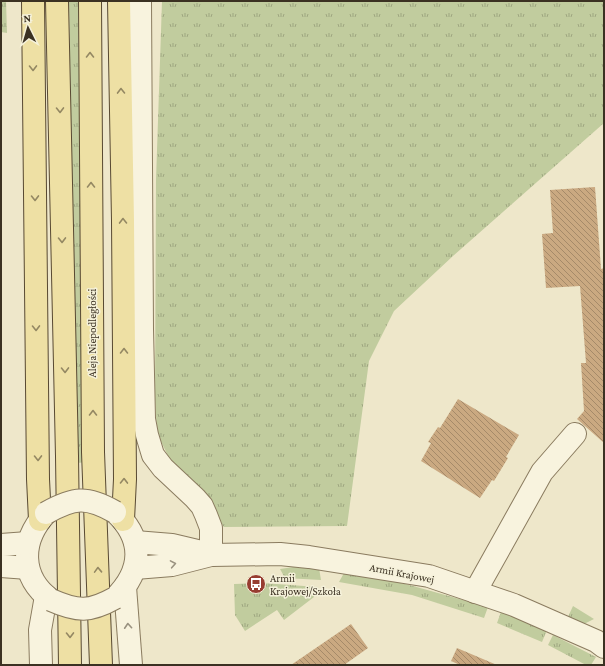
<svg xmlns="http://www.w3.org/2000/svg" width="605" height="666" font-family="'Crimson Pro',serif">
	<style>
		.grass { fill: url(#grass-tufts) }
		.building { fill: url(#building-back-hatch) }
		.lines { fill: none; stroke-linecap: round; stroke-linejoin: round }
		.minor-casing { stroke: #8a7b5f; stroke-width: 24 }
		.major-casing { stroke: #584932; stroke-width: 24 }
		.minor { stroke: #f8f3de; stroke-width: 22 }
		.major { stroke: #eee0a4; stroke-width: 22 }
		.minor-bridge-casing { stroke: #8a7b5f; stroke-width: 24; stroke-linecap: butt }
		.minor-bridge { stroke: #f8f3de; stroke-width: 22 }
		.oneway { stroke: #948863 }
		.oneway2 { stroke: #9a9280 }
		.labels { text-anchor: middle; stroke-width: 3; stroke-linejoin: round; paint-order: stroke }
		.street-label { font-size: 11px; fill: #3b3122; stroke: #f5f1da }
		.poi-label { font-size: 11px; fill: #3b3122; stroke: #f5f1da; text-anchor: start }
	</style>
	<defs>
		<pattern id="grass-tufts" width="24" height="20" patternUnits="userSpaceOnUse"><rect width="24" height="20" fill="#c1cc9e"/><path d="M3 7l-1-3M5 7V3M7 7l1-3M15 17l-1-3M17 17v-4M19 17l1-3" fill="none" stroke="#9ea680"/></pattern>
		<pattern id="building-back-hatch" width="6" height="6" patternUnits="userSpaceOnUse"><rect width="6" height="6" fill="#caa981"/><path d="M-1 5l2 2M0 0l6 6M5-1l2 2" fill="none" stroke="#a58a69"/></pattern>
	</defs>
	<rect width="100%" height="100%" fill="#eee7ca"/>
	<g class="grass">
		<path d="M1,1h5l1,32 -6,-1z"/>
		<path d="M69,1h9l5,308 4,153 -10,1z"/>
		<path d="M162,1h442v122l-151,133 -59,55 -25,50 -22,165 -123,1 -55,-69 -12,-25 -2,-34 1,-219z"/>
		<path d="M300,566l19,2 2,12 -36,-2 -5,-9z"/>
		<path d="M352,571l61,15 75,21 -4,11 -72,-23 -73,-13 5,-9z"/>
		<path d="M262,583l56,4 -4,10 -30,23 -7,-10 -32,21 -10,-16 -1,-31z"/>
		<path d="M573,606l21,13 -10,5 -16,-7z"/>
		<path d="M501,612l46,18 -5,12 -45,-19z"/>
		<path d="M553,635l43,22 -5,8h-5l-38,-20z"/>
	</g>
	<g class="building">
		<path d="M595,187l6,82 3,-1v175l-27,-24 7,-8 -3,-48h5l-6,-77 -34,2 -4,-54 11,-1 -3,-43z"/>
		<path d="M458,399l61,36 -13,22 2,1 -14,23 -2,-1 -12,18 -59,-37 10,-18 -3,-1 10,-15 2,1z"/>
		<path d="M351,624l17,24 -24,17h-53z"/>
		<path d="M457,648l40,17h-37l-9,-4z"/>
	</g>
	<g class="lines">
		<defs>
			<g id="minor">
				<path d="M140,1l2,328 2,90 3,16 6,20 10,13 32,30 7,8 4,9 5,13v27"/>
				<path d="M115,512c29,27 28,58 0,86"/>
				<path d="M46,513c-26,28 -26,64 5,87"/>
				<path d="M135,542l37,3 38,9"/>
				<path d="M1,545l27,-2"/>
				<path d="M1,566l27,2"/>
				<path d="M135,568l37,-3 39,-10 69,-1 29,3 120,19 85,29 82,36 8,6"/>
				<path d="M125,587l6,78"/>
				<path d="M475,592l67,-120 33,-38"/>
				<path d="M41,665l-1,-35 6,-34"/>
			</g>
			<g id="major">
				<path d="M33,1l5,478 2,41"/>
				<path d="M57,1l10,455 3,209"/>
				<path d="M90,1l3,451 8,213"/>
				<path d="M119,1l4,220 2,258 -2,41"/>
			</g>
		</defs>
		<use href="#minor" class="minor-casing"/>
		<use href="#major" class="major-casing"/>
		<use href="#minor" class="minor"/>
		<use href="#major" class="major"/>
		<defs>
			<g id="minor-bridge">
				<path d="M46,513c28,-16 41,-17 69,-1"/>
				<path d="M51,600c27,12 39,12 64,-2"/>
			</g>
		</defs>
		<use href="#minor-bridge" class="minor-bridge-casing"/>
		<use href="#minor-bridge" class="minor-bridge"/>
	</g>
	<defs><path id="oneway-chevron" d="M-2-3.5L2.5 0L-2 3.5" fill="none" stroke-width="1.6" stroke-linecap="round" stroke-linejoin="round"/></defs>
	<g class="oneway">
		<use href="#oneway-chevron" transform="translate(90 55) rotate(-90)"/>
		<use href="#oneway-chevron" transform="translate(33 68) rotate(89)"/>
		<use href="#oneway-chevron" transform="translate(121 91) rotate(-91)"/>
		<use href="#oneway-chevron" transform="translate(60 110) rotate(89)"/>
		<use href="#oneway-chevron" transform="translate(91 185) rotate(-90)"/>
		<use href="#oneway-chevron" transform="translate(35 198) rotate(89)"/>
		<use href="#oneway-chevron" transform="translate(123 221) rotate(-91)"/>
		<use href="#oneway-chevron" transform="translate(62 240) rotate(89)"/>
		<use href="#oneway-chevron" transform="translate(36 328) rotate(89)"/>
		<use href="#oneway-chevron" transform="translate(124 351) rotate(-90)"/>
		<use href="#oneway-chevron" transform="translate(65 370) rotate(89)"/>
		<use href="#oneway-chevron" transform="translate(93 413) rotate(-90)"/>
		<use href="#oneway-chevron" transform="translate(38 458) rotate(89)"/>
		<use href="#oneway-chevron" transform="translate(124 481) rotate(-89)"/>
		<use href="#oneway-chevron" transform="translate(98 570) rotate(-92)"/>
		<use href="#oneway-chevron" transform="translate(70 635) rotate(89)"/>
	</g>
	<g class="oneway2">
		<use href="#oneway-chevron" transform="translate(173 564) rotate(-10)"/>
		<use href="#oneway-chevron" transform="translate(128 626) rotate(-94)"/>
	</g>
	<defs>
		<symbol id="bus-disc" viewBox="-11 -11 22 22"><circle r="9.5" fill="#973c30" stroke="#f5f1da"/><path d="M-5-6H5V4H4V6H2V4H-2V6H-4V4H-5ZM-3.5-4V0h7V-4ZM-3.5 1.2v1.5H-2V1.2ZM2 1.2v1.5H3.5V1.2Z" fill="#fff"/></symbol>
	</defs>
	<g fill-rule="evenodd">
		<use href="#bus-disc" x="245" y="573" width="22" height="22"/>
	</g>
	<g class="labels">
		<g class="street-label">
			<text transform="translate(92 333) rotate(-90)" y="4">Aleja Niepodległości</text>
			<text transform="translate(402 573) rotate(11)" y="4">Armii Krajowej</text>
		</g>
		<g class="poi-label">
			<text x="270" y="582">Armii<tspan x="270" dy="13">Krajowej/Szkoła</tspan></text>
		</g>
	</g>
	<rect width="605" height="666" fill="none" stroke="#3b3122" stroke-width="4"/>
	<g transform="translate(28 28) rotate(355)" stroke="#f5f1da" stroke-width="3" paint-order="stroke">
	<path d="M0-3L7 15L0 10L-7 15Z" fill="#3b3122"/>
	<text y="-6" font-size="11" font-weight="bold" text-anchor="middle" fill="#3b3122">N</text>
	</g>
</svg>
